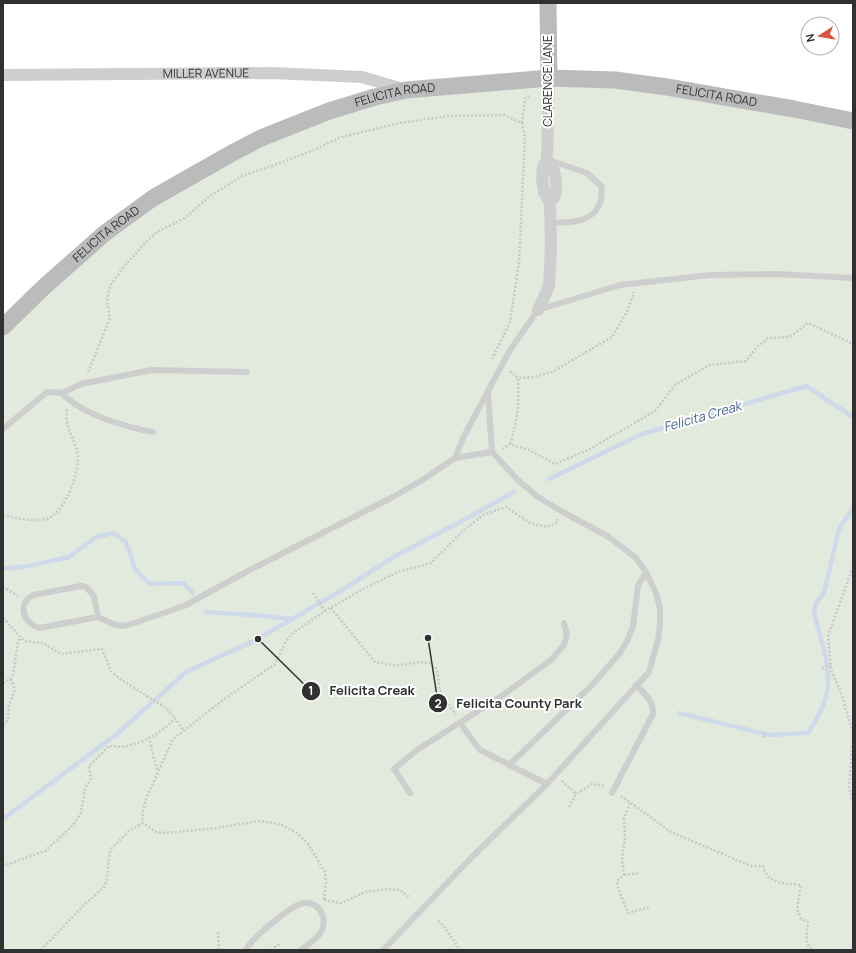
<svg xmlns="http://www.w3.org/2000/svg" width="856" height="953" font-family="Manrope,sans-serif">
	<style>
		.green { fill: #e2e9dd }
		.lines { fill: none; stroke-linecap: round; stroke-linejoin: round }
		.stream { stroke: #cedaea; stroke-width: 4.5 }
		.path { stroke: #c8c8c8; stroke-width: 2.5; stroke-dasharray: 2 2; stroke-linecap: butt }
		.lane { stroke: #cecece; stroke-width: 6 }
		.street { stroke: #cecece; stroke-width: 12 }
		.secondary { stroke: #bbb; stroke-width: 17 }
		.labels { text-anchor: middle; stroke-width: 4; stroke-linejoin: round; paint-order: stroke }
		.street-label { font-size: 12px; fill: #313131; stroke: #fff }
		.water-label { font-size: 13px; font-style: italic; fill: #44648e; stroke: #fff }
		.leader { fill: none; stroke: #313131; stroke-width: 1.5 }
		.callout-dot { fill: #313131; stroke: #fff; stroke-width: 1.5 }
		.mark-label { font-size: 12px; text-anchor: middle; font-weight: bold; fill: #fff }
		.callout-label { font-size: 13px; text-anchor: middle; font-weight: bold; fill: #313131; stroke: #fff; stroke-width: 4; stroke-linejoin: round; paint-order: stroke }
	</style>
	<rect width="100%" height="100%" fill="#fff"/>
	<path class="green" d="M549,78l304,43v829h-850v-623l42,-41 155,-114 176,-75z"/>
	<g class="lines">
		<g class="stream">
			<path d="M549,479l93,-45 164,-48 47,31"/>
			<path d="M3,569l25,-3 41,-9 27,-20 17,-4 13,9 9,27 15,15 34,-1 9,10"/>
			<path d="M206,612l47,3 39,4"/>
			<path d="M679,713l90,22 39,-2c5,-9 13,-19 16,-30 11,-29 -3,-61 -10,-90l2,-10 8,-10 15,-64 14,-21"/>
			<path d="M3,819l114,-85 69,-62 72,-33 89,-52 48,-31 69,-36 50,-28"/>
		</g>
		<g class="path">
			<path d="M522,123l3,-24 4,-3"/>
			<path d="M510,371l8,7 15,-1 19,-5 60,-35 15,-25 6,-17v-3"/>
			<path d="M88,372l22,-54 -3,-17 3,-15 12,-17 22,-25 13,-12 28,-14 25,-22 32,-20 30,-10 40,-15 29,-14 59,-14 49,-7 55,-1 18,8 3,15 -6,125 -9,59 -18,37"/>
			<path d="M510,444c8,-23 9,-42 8,-66"/>
			<path d="M502,449l8,-5 19,6 26,14 33,-14 67,-39 20,-26 34,-20 37,-4 11,-14 11,-9 22,-1 18,-14 45,21"/>
			<path d="M3,515c13,3 29,7 43,4 19,-4 36,-51 31,-69 -5,-17 -12,-21 -10,-41"/>
			<path d="M853,567l-25,69 3,34 10,23 12,40"/>
			<path d="M3,587l15,9"/>
			<path d="M313,593l12,18"/>
			<path d="M331,608l44,54 16,3h10l18,-3 10,1 8,6 2,18 3,8 14,20"/>
			<path d="M3,618l21,23 19,2 18,11 41,-5 9,22 9,8 46,29 9,10 8,12"/>
			<path d="M822,668l9,-3"/>
			<path d="M3,683l7,-4 3,-4 5,-33 2,-4"/>
			<path d="M3,725l5,-5 1,-14 5,-14v-6l-4,-8"/>
			<path d="M853,734l-4,53 4,15"/>
			<path d="M149,737l5,22 4,12"/>
			<path d="M764,738v-7"/>
			<path d="M562,781l14,13"/>
			<path d="M621,796l50,36 80,34h12c5,19 21,17 38,19l-4,24 4,10 7,3c-1,11 -4,20 4,28"/>
			<path d="M630,803l-6,15 1,20 -3,22 2,15 -6,5 -1,5 11,28 21,-6"/>
			<path d="M569,807l7,-13 16,-10 12,2"/>
			<path d="M3,866l42,-15 28,-26 8,-12 4,-25 6,-9 -2,-13 20,-20c5,0 13,2 18,0 18,-4 36,-14 48,-28"/>
			<path d="M624,875l15,-2"/>
			<path d="M324,900l2,-17 -1,-11 -17,-28 -11,-11 -17,-9 -22,-3 -41,7 -51,5 -10,-1 -13,-9 -1,-6 4,-18 27,-60 50,-39 52,-36 11,-23 6,-7 33,-23 38,-22 35,-17 33,-9 33,-33 19,-15 23,-8 24,16 16,4 10,-4 2,-4"/>
			<path d="M324,900l17,3 24,-11 24,-3 11,1 9,7"/>
			<path d="M438,921l5,4 17,25"/>
			<path d="M218,932l1,18"/>
			<path d="M41,950l44,-46 19,-17 3,-9 3,-28 19,-19 14,-8"/>
			<path d="M271,950l10,-7"/>
		</g>
		<g class="lane">
			<path d="M549,160l38,13 15,14c-1,5 0,12 -2,16 -8,21 -31,19 -50,20"/>
			<path d="M62,393l19,-9 71,-14 95,2"/>
			<path d="M3,429l44,-37 15,1c19,21 63,34 91,39"/>
			<path d="M455,458l8,-20 47,-88 28,-40 82,-25 90,-10 66,-1 77,4"/>
			<path d="M98,617l-4,-21 -8,-9 -5,-1 -48,9c-16,9 -10,28 6,33l59,-11 15,7 9,2 6,-1 56,-19 64,-35 141,-72 35,-20 31,-21 37,-6"/>
			<path d="M460,723l20,27 67,34"/>
			<path d="M509,765l81,-78 30,-34 8,-14 5,-13 5,-40 8,-14"/>
			<path d="M410,793l-16,-24 23,-19 86,-55 48,-35 13,-15 3,-10 -3,-12"/>
			<path d="M612,793l41,-79c1,-13 -8,-20 -17,-29"/>
			<path d="M246,950c5,-11 47,-47 59,-47 15,-1 23,16 16,29 -4,7 -14,13 -20,18"/>
			<path d="M383,950l88,-92 76,-74 102,-112 9,-32 2,-16v-16l-4,-15 -10,-21 -10,-14 -27,-21 -48,-26 -23,-14 -20,-17 -26,-28 -4,-59"/>
		</g>
		<g class="street">
			<path id="s1" d="M3,75l269,-2 90,4 44,13"/>
			<path d="M547,159c8,9 11,24 8,36 -1,3 -4,6 -5,8"/>
			<path d="M538,310l11,-24 2,-41 -1,-42 -6,-11 -2,-13 1,-12 4,-8 2,-81"/>
		</g>
		<g class="secondary">
			<path d="M548,3l1,75"/>
			<path id="s2" d="M3,327l42,-41 60,-53 48,-35 81,-46 27,-14 68,-27 46,-14 31,-7 143,-12 66,2 52,7 127,22 59,12"/>
		</g>
	</g>
	<g class="labels">
		<g class="street-label">
			<text dy="4" stroke="none"><textPath href="#s1" startOffset="203">MILLER AVENUE</textPath></text>
			<text transform="translate(548 81) rotate(-90)" y="4">CLARENCE LANE</text>
			<text dy="4" stroke="none"><textPath href="#s2" startOffset="463">FELICITA ROAD</textPath></text>
			<text dy="4" stroke="none"><textPath href="#s2" startOffset="787">FELICITA ROAD</textPath></text>
			<text dy="4" stroke="none"><textPath href="#s2" startOffset="139">FELICITA ROAD</textPath></text>
		</g>
		<g class="water-label">
			<text transform="translate(702 416) rotate(-16)" y="5">Felicita Creak</text>
		</g>
	</g>
	<path class="leader" d="M258 639L311 691M428 638L438 703"/>
	<g class="callout-dot">
		<circle cx="258" cy="639" r="4"/>
		<circle cx="428" cy="638" r="4"/>
		<circle cx="311" cy="691" r="10"/>
		<circle cx="438" cy="703" r="10"/>
	</g>
	<g class="mark-label">
		<text x="311" y="695">1</text>
		<text x="438" y="708">2</text>
	</g>
	<g class="callout-label">
		<text x="372" y="695">Felicita Creak</text>
		<text x="519" y="708">Felicita County Park</text>
	</g>
	<rect width="856" height="953" fill="none" stroke="#313131" stroke-width="8"/>
	<g transform="translate(820 36) rotate(258)"><circle r="19" fill="#ffffff" stroke="#adadad"/>
	<path d="M0-3L7 15L0 10L-7 15Z" fill="#d95342"/>
	<text y="-6" font-size="11" font-weight="bold" text-anchor="middle" fill="#313131">N</text>
	</g>
</svg>
